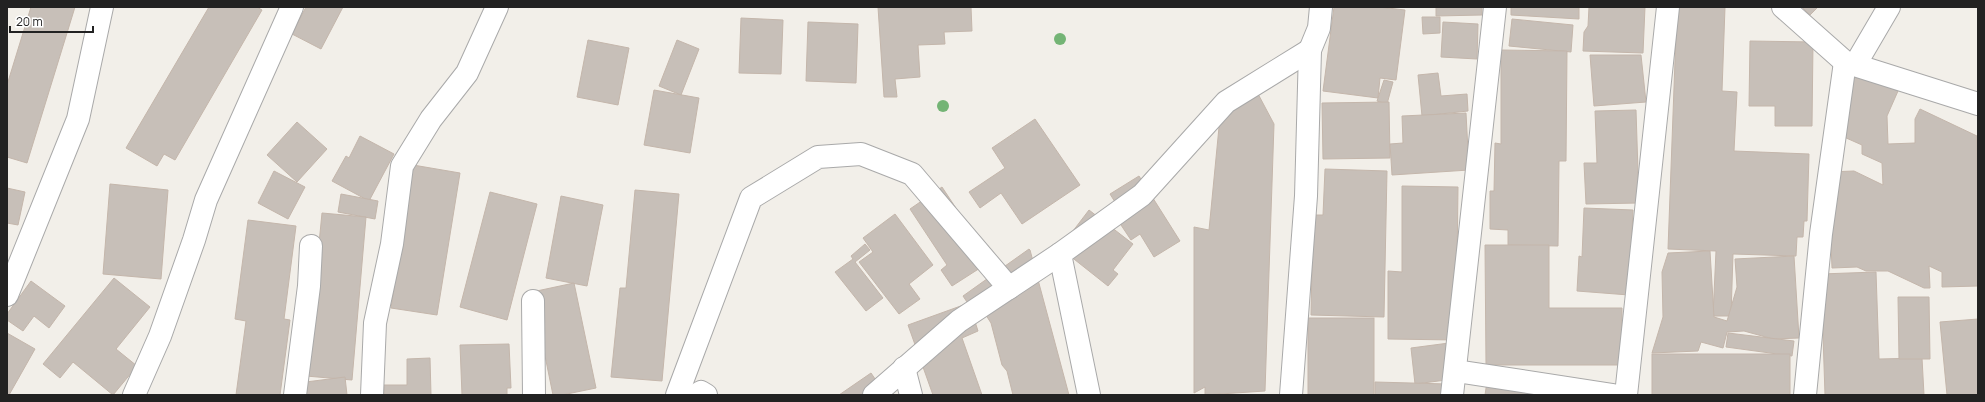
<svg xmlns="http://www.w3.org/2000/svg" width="1985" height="402" font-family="Manrope,sans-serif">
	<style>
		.building { fill: #c7bfb8; stroke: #c4b6ab }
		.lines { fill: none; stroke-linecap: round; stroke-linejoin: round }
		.minor-casing { stroke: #a9a9a9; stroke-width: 24 }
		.minor { stroke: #fff; stroke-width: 22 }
		.tree { fill: #74b475 }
	</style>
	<rect width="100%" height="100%" fill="#f2efe9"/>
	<g class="building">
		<path d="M31,7h44l-48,156 -20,-6v-72z"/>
		<path d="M209,7h48l5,3 -87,150 -11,-6 -7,12 -31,-18z"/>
		<path d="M306,7h37l-22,42 -29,-15z"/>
		<path d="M878,7h93l1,24 -28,1 1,12 -27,1 2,32 -25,2 2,18h-13z"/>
		<path d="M1334,7h45l26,3 -9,70 -16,-2 -2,20 -55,-7z"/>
		<path d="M1436,7h46v8l-46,1z"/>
		<path d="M1511,7h68v12l-68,-4z"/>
		<path d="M1589,7h56l-2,46 -60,-2 1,-19 4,-6z"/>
		<path d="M1677,7h48l-3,84 15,1 -3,59 75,3 -2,67h-3l-1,16h-6l-1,19 -63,-2 -2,62h-18l3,-65 -48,-2z"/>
		<path d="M1802,7h16l-8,8z"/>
		<path d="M1422,17h18v16l-17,1z"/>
		<path d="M741,18l42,2 -2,54 -42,-1z"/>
		<path d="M1512,19l61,6 -2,27 -62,-6z"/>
		<path d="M808,22l50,2 -2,59 -50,-2z"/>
		<path d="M1443,22l35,2 -1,35 -36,-2z"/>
		<path d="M588,40l41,8 -11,57 -41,-8z"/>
		<path d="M677,40l22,9 -18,46 -22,-9z"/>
		<path d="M1750,41l63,1 -1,84h-37v-20h-26z"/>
		<path d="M1501,50l66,1 -1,110h-7l-1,85 -50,-1v-15l-18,-1v-38h4l1,-48 6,1z"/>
		<path d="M1590,55h51l5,47 -52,4z"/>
		<path d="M1849,67l49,24 -11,25 1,28 27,-1v-24l5,-10 57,27 1,150 -36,1v-15l-13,-6 1,22h-6l-36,-17h-22l-9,-4 -25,1 -4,-96 26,-1 29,14 -1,-22 -20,-9v-9l-18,-8z"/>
		<path d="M1438,73l3,23 26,-2 1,17 -46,5 -4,-41z"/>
		<path d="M1384,80l9,2 -6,22 -10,-3z"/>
		<path d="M654,90l45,8 -9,55 -46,-8z"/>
		<path d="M1257,92l17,32 -9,267 -60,4v-8l-11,6v-166l15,3 11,-113z"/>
		<path d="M1389,102l1,56 -67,1 -1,-56z"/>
		<path d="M1636,110l3,93 -53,1 -2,-41h13l-2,-52z"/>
		<path d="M1466,113l3,57 -77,5 -2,-31 13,-1 -1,-27z"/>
		<path d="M1035,119l45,66 -58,39 -21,-31 -21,15 -11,-16 36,-24 -13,-20z"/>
		<path d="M297,122l30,27 -30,33 -30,-27z"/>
		<path d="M360,136l34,18 -25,47 -37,-20 14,-25 3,2z"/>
		<path d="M413,165l47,8 -23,142 -46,-7z"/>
		<path d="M1325,169l62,2 -3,146 -73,-2 2,-100h10z"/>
		<path d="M274,171l31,16 -17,32 -30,-16z"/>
		<path d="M1139,176l41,65 -26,16 -14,-23 -9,6 -12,-18 6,-4 -15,-24z"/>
		<path d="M110,184l58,6 -7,89 -58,-5z"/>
		<path d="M1402,186l56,1 -2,153 -68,-1v-68l14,1z"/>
		<path d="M942,187l49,74 -39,25 -11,-16 6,-5 -37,-56z"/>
		<path d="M7,188l18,4 -7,33 -11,-2z"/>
		<path d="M635,190l44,4 -17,187 -51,-4 9,-89h6z"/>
		<path d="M490,192l47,12 -30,116 -47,-13z"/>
		<path d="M341,194l37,7 -3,18 -37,-7z"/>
		<path d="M561,196l42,9 -16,81 -41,-8z"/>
		<path d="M1584,208l49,2 -4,85 -52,-4 2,-35 3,1z"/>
		<path d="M1089,210l44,34 -20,26 5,4 -10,12 -48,-38z"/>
		<path d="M322,213l44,4 -14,163 -46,-4z"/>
		<path d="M895,214l38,51 -24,19 11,15 -21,15 -40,-52 14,-10 -10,-14z"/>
		<path d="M248,220l48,6 -12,93 6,1 -10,75h-44l10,-74 -11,-2z"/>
		<path d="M865,244l5,6 -15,12 28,36 -17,13 -31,-39 18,-13 -2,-3z"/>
		<path d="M1485,245h64v63h73v57h-136z"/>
		<path d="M1029,249l1,1 39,145h-56l-6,-24 -5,-6 -11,-42 -9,-14 -7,5 -12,-18z"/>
		<path d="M1710,251l4,66 13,4 10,-34 -2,-28 59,-3 5,82 -26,1 -29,-8 -17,1 -4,16 -22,-6 -3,9 -46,2 11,-36 -1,-45 6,-19z"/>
		<path d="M1876,272l3,87 43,-1 2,37h-99l-4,-121z"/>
		<path d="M114,278l36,29 -34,42 21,17 -24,29 -40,-33 -13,16 -17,-14z"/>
		<path d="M31,281l34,25 -16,22 -15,-12 -11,15 -16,-11v-6z"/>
		<path d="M574,283l22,105 -34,7h-9l-21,-103z"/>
		<path d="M1898,297h31l1,62h-31z"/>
		<path d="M969,303l9,28 -16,7 20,57h-49l-25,-70z"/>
		<rect x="1308" y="318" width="66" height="77"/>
		<path d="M1978,319v76h-31l-7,-73z"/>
		<path d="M7,333l28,16 -26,46 -2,-2z"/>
		<path d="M1728,333l66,8 -2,15 -66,-9z"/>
		<path d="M1449,343l5,36 -39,5 -4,-36z"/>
		<path d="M509,344l2,44h-4v7h-45l-2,-50z"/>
		<rect x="1652" y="354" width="138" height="41"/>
		<path d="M430,358l1,37h-47v-10h23v-26z"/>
		<path d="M871,373l15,22h-47z"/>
		<path d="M1488,375l61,20h-64z"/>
		<path d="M345,377l2,18h-48l-1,-12z"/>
		<path d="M1375,382l72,2 -1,11h-71z"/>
	</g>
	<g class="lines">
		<defs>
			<g id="minor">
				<path d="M1783,7l62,55 133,42"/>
				<path d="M1855,65l34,-58"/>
				<path d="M1060,254l29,141"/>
				<path d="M7,295l71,-176 24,-112"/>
				<path d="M533,301l1,94"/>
				<path d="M904,368l7,27"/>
				<path d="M1456,371l157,24"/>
				<path d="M134,395l26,-59 34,-96 12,-40 86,-193"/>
				<path d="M295,395l14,-109 2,-40"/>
				<path d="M372,395l3,-72 17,-79 10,-78 29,-47 36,-46 30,-66"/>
				<path d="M677,395l74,-197 67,-41 43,-3 51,20 97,114"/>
				<path d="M696,395l5,-3 5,3"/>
				<path d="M874,395l85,-74 101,-67 82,-59 84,-93 84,-52"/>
				<path d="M1291,395l15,-199 4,-146 9,-22 2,-21"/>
				<path d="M1452,395l43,-388"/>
				<path d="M1626,395l42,-388"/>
				<path d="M1805,395l16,-161 24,-172"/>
			</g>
		</defs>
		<use href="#minor" class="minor-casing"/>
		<use href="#minor" class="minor"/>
	</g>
	<g class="tree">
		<circle cx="1060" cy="39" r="6"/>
		<circle cx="943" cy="106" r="6"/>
	</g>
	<rect width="1985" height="402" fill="none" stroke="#222222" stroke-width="16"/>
	<path d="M10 26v6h83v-6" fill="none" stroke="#222222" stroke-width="2"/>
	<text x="16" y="26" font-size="12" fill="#222222" stroke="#ffffff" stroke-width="3" paint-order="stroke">20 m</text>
</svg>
